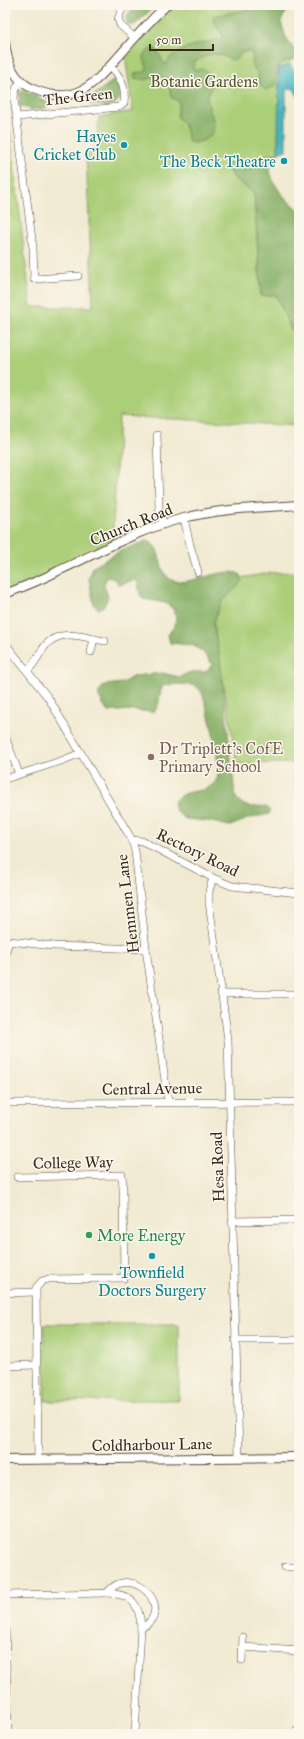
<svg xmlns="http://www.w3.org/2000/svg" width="304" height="1739" font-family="'IM FELL Great Primer',serif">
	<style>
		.green { fill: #abce78; stroke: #737c4b }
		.forest { fill: #88b168; stroke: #626e43 }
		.water { fill: #47b5c0; stroke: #41706f }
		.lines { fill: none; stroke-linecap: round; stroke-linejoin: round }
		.minor-casing { stroke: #564739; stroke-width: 8 }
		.tertiary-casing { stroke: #564739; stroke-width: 10 }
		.minor { stroke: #fff; stroke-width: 7 }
		.tertiary { stroke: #fff; stroke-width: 8 }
		.culture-dot { fill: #0f9aa8; stroke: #fbf7ec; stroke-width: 1.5 }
		.education-dot { fill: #8d6e63; stroke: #fbf7ec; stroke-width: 1.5 }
		.leisure-dot { fill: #2e9e5b; stroke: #fbf7ec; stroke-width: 1.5 }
		.labels { text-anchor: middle; stroke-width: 3; stroke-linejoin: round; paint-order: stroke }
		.park-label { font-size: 16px; fill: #575334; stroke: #fbf7ec }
		.street-label { font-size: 16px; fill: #3b2a1e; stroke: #fbf7ec }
		.culture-label { font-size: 16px; fill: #0d838f; stroke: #fbf7ec; text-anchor: end }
		.education-label { font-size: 16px; fill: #785e54; stroke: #fbf7ec; text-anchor: start }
		.leisure-label { font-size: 16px; fill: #27864d; stroke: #fbf7ec; text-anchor: start }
	</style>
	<rect width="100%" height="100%" fill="#fbf7ec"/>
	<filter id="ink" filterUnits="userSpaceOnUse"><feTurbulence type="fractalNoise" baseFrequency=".025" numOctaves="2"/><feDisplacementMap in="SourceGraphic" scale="8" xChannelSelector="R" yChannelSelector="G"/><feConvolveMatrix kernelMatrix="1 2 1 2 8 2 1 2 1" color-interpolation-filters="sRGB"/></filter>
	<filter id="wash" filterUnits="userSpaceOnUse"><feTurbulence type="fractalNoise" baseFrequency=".012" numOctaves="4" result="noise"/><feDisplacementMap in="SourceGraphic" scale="16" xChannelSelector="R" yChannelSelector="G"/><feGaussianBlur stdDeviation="0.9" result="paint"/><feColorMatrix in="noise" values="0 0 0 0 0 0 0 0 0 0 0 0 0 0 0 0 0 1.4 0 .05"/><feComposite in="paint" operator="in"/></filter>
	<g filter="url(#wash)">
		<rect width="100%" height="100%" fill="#f1ead2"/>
		<g class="green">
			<path d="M175,5h104l-1,35 13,25 -12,3 -1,85 -54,12 10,13 20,15 7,103 15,-1 15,35h8v96l-180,-10 -7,129 -107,50v-505l26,217h62l-7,-153 9,-1 4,-36 34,-6 -8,-55 32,-36z"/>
			<path d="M299,572v191l-62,1 -30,-180 62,-11z"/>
			<path d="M44,1324h135v76l-134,1z"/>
		</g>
		<g class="forest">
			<path d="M142,5h14l-19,18 -6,3 -4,-3 -1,-6 6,-8z"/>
			<path d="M259,5h40v4c-10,-1 -15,4 -18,13l4,13 12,21 -2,4c-23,2 -14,9 -21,27l-9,3 -5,-4 -3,-14 -6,-7 2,-8 -3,-6 -7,1 -8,8c-5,0 -7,-2 -12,-4 -10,-5 -20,2 -29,6l-1,5 1,3 10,-1c11,8 8,18 3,29 1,14 17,34 -3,42 -5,2 -10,4 -15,2l-5,-17 -7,-9 2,-14 -8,-5c-2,-10 0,-17 -10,-21l-17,4 -9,-2 -1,-3 2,-2 9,-1 2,-4 -4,-13 8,-6h5l8,14 2,1 6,-8 16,-9 34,-9v-4l-9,-13 1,-5 33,-6z"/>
			<path d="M114,80c7,4 9,19 1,23 -5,4 -20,3 -26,1l-1,-3 4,-5z"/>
			<path d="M23,90l23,11 1,2v4c-7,4 -21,3 -28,-2l1,-12z"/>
			<path d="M278,153c-2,4 -6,7 -7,11 -5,15 16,38 28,46v120h-8l-15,-35 -15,1 -7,-103 -20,-15 -10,-13z"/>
			<path d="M146,541c19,3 9,35 29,40 19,4 51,-16 66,-6l1,7 -20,20 -5,11 -4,11 7,34 15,138c12,20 29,3 35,15l-1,3 -19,4 -20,8 -23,-5 -21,-2 -10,-7 -2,-9c5,-13 23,-10 34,-15 3,-2 7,-5 9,-9 5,-11 -9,-73 -15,-86 -1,-3 -5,-6 -8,-8l-18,-1 -12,1c-7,8 -2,21 -11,27l-22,-2 -22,2 -3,-2 -8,-16 6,-9 19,-2 9,-6 10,-2 20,-2 17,4 12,-5h14l4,-3 3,-5 -9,-12 -11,-7 -22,-2 -2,-8 7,-10 1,-9 -3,-7 -7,-6 -23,-4c-5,-5 -3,-12 -6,-18l-3,-1 -15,5 -4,-6 -8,-2 -3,7 4,13 -4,9 -5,3 -5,-4 -5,-26 4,-12 27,-16z"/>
		</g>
		<path class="water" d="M291,65l8,14v19l-6,-10 -7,2v60l-8,3 1,-85z"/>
	</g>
	<g filter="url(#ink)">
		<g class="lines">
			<defs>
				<g id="minor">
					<path d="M130,5l-8,4 -4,10 2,6 15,13"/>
					<path d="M20,82l-4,7 -2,8 19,151 1,31 44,-3"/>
					<path d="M17,117l102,-10 5,-4c2,-15 -3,-27 -14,-37"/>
					<path d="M157,435l2,73 4,16"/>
					<path d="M184,518l6,27 8,27"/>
					<path d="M5,643l44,56 83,141 3,11 11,98 22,152"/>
					<path d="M91,652l3,-13"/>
					<path d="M27,671c8,-7 12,-17 18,-25 15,-19 40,-8 60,-5"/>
					<path d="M5,736l14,38"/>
					<path d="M5,779l56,-18 20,-8"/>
					<path d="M132,840l10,1 71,37 19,8 67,7"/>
					<path d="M213,878l-4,13v11l19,138 11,417"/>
					<path d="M5,954l4,-13 45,5 92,3"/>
					<path d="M221,994h78"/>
					<path d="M5,1103l294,-1"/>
					<path d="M17,1177l105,-2 1,13 1,90 -75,1 -7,2 -6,7 2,172"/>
					<path d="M232,1221l67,-1"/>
					<path d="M5,1293l30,-1"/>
					<path d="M235,1340h64"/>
					<path d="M5,1366l31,-1"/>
					<path d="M285,1567h14"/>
					<path d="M107,1593c25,1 33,11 34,35l-6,106"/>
					<path d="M5,1595l102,-2c21,-28 60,6 44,27 -3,4 -6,6 -10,8"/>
					<path d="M5,1625l3,109"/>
					<path d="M242,1647l57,4"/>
					<path d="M242,1660l1,-23"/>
					<path d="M245,1734h47l5,-3 2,-4"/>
				</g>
				<g id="tertiary">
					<path d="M5,42c2,21 9,38 28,47 42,18 60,-4 86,-33 15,-17 30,-35 48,-51"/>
					<path d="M5,594c18,-7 36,-14 53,-23 42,-19 81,-42 126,-53 38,-10 77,-10 115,-13"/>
					<path d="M5,1460l294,-3"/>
				</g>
			</defs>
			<use href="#minor" class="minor-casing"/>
			<use href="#tertiary" class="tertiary-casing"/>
			<use href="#minor" class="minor"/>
			<use href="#tertiary" class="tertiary"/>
		</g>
	</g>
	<g class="culture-dot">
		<circle cx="124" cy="145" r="4"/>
		<circle cx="284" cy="161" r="4"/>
		<circle cx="152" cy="1256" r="4"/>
	</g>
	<circle class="education-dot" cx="151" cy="757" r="4"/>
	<circle class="leisure-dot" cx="89" cy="1235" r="4"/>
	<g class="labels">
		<g class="park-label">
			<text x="204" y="87">Botanic Gardens</text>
		</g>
		<g class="street-label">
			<text transform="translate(78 96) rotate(-6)" y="6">The Green</text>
			<text transform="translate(131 524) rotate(-22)" y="6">Church Road</text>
			<text transform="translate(198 852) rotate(26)" y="6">Rectory Road</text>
			<text transform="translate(127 904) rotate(-97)" y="6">Hemmen Lane</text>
			<text transform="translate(152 1088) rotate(-1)" y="6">Central Avenue</text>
			<text transform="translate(73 1162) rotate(-1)" y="6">College Way</text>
			<text transform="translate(217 1167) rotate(-92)" y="6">Hesa Road</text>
			<text transform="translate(152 1444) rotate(-1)" y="6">Coldharbour Lane</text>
		</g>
		<g class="culture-label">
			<text x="116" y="142">Hayes<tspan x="116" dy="18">Cricket Club</tspan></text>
			<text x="276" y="167">The Beck Theatre</text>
			<text x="152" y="1278" text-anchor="middle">Townfield<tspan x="152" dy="18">Doctors Surgery</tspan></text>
		</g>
		<g class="education-label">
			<text x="159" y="754">Dr Triplett's CofE<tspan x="159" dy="18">Primary School</tspan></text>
		</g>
		<g class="leisure-label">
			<text x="97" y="1241">More Energy</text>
		</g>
	</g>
	<rect width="304" height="1739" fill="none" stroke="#fbf7ec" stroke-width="20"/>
	<path d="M150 44v6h63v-6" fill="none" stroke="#3b2a1e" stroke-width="2"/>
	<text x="156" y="44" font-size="12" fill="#3b2a1e" stroke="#fbf7ec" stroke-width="3" paint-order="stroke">50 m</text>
</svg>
